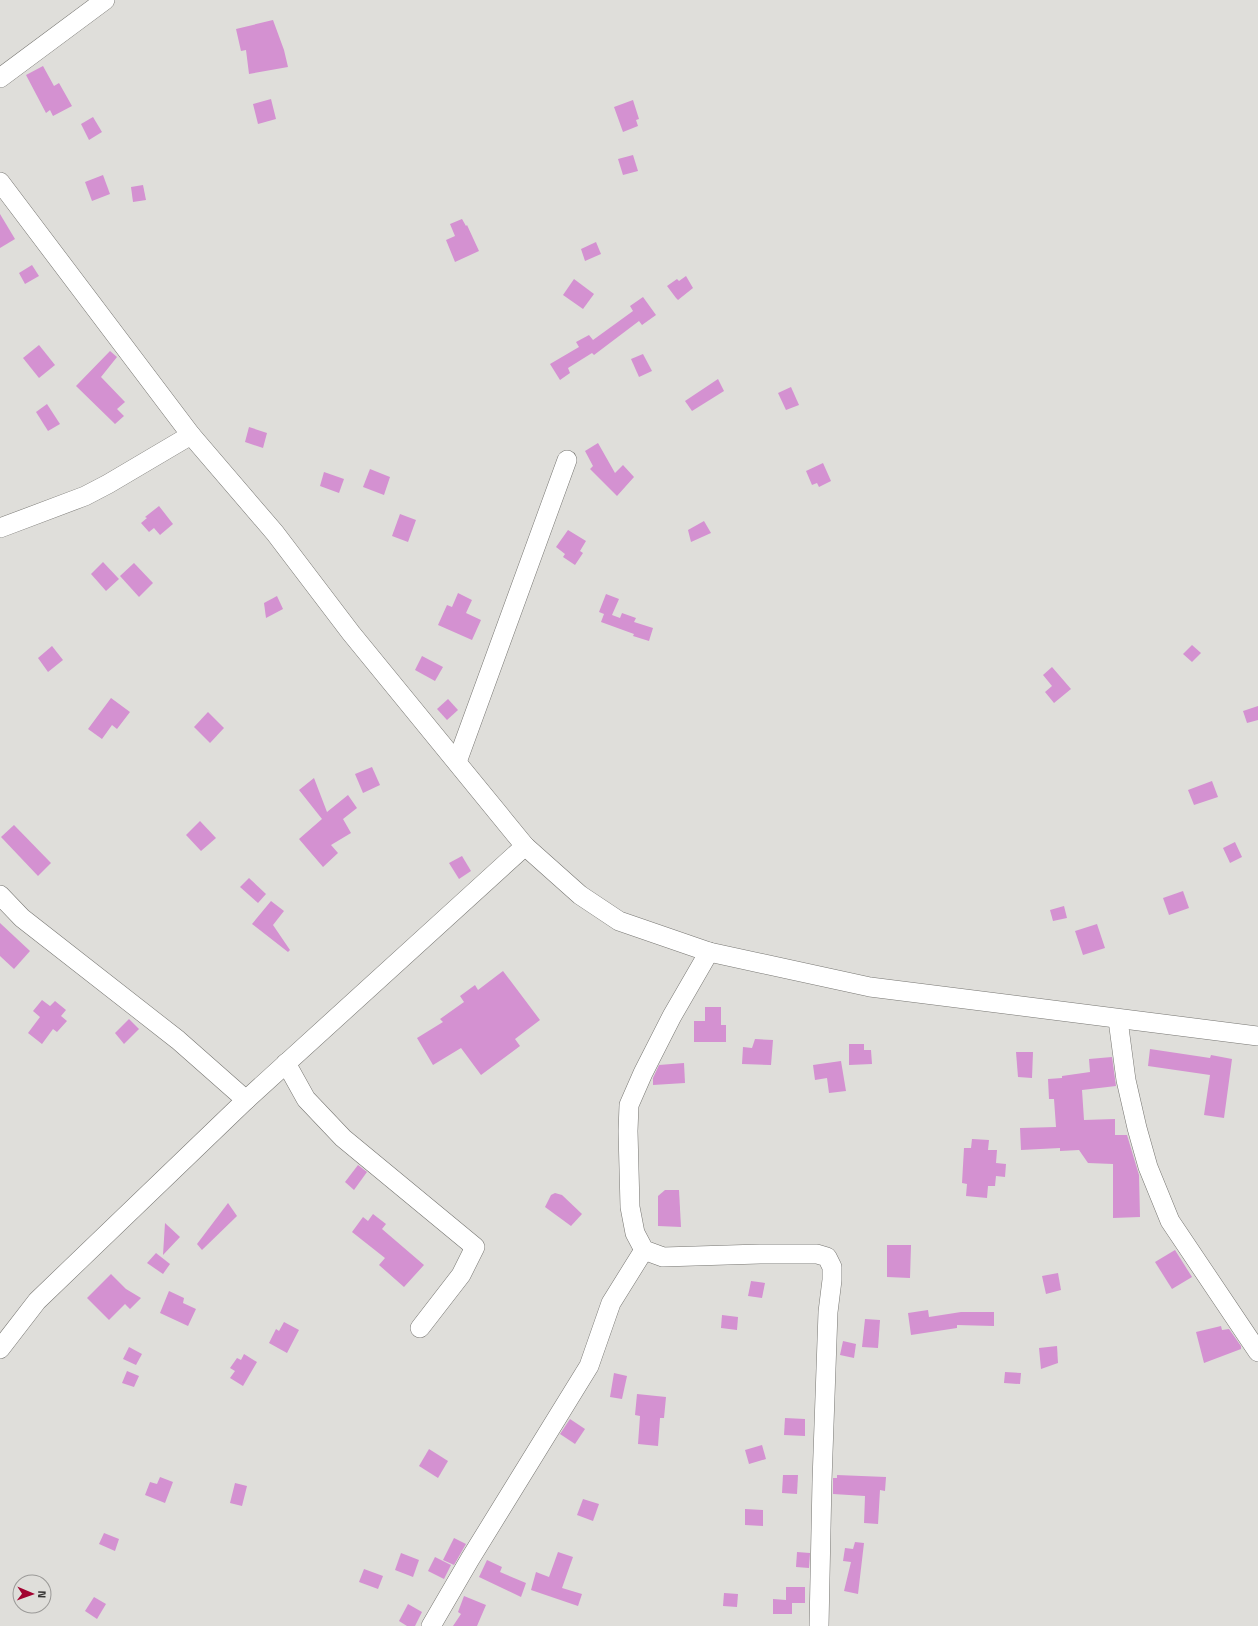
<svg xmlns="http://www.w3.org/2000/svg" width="1258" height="1626" font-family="'Titillium Web',sans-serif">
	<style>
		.building { fill: #d491d1 }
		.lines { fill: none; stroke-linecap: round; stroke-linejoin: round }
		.minor-casing { stroke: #777672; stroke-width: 20 }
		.minor { stroke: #fff; stroke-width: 19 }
	</style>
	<rect width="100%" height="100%" fill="#dfdeda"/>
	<g class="building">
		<path d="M273,20l11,30 4,17 -39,7 -3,-24 -5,1 -5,-22z"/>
		<path d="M43,66l11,20 5,-3 13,23 -19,10 -3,-6 -4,3 -20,-38z"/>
		<path d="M271,99l5,20 -18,5 -5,-20z"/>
		<path d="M633,100l6,19 -3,1 2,6 -15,6 -9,-25z"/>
		<path d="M93,117l9,15 -13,8 -8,-16z"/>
		<path d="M633,155l5,16 -15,4 -5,-16z"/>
		<path d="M103,175l7,19 -18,7 -7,-19z"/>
		<path d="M143,185l3,15 -13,2 -2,-15z"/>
		<path d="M0,214l15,25 -15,9z"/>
		<path d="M462,219l4,7 1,-1 12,26 -24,11 -9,-22 9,-4 -5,-12z"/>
		<path d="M596,242l5,12 -16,7 -4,-12z"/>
		<path d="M32,265l7,11 -14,8 -6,-11z"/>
		<path d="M686,276l7,12 -15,12 -2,-2 -9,-12 10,-7 2,2z"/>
		<path d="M574,279l20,15 -11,15 -20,-14z"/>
		<path d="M643,297l13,18 -14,10 -3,-4 -45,34 -2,-2 -24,15 2,5 -10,7 -10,-16 29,-17 -3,-5 13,-7 4,5 40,-29 -3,-5z"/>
		<path d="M39,345l16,20 -16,13 -16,-20z"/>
		<path d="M110,351l7,6 -16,20 24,25 -8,7 7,7 -9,8 -39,-38z"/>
		<path d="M643,354l9,17 -13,6 -8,-18z"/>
		<path d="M718,379l6,12 -32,20 -7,-10z"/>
		<path d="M791,387l8,18 -13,5 -8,-17z"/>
		<path d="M47,404l13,20 -12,7 -12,-19z"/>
		<path d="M249,427l18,6 -4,15 -18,-6z"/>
		<path d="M598,443l17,30 8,-8 11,12 -17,19 -27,-27 3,-3 -8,-15z"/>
		<path d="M823,463l8,18 -12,6 -2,-4 -5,2 -6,-14z"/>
		<path d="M370,469l20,8 -6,18 -21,-8z"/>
		<path d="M324,472l20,7 -5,14 -19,-7z"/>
		<path d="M159,506l14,18 -13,11 -6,-7 -5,4 -8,-9 6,-5 -2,-1z"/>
		<path d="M400,514l16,6 -8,22 -16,-6z"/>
		<path d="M704,521l7,12 -20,9 -3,-12z"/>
		<path d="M568,530l18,11 -6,10 3,2 -8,12 -12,-8 2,-3 -9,-7z"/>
		<path d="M103,562l16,17 -13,12 -15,-17z"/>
		<path d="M134,563l19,20 -14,14 -19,-21z"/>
		<path d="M458,593l14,7 -6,13 15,7 -9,20 -34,-15 9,-20 5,2z"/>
		<path d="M606,594l13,5 -7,16 8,3 2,-5 14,5 -2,4 19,6 -4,13 -16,-5 1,-2 -33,-12 3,-8 -5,-2z"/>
		<path d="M277,596l6,13 -17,9 -2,-15z"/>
		<path d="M1192,645l9,8 -9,9 -9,-8z"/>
		<path d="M52,646l11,14 -15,12 -10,-14z"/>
		<path d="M422,656l21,11 -8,14 -20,-11z"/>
		<path d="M1052,667l19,22 -17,14 -9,-11 7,-6 -9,-11z"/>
		<path d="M111,698l19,14 -13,17 -5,-4 -10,14 -14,-10z"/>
		<path d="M448,699l10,11 -11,10 -10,-11z"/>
		<path d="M1258,706v14l-11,3 -4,-12z"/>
		<path d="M208,712l16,16 -14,15 -16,-16z"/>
		<path d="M372,767l8,18 -17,8 -8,-19z"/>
		<path d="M314,778l13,34 21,-17 9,13 -14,11 8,14 -20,12 7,8 -15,14 -24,-28 23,-20 -23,-29z"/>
		<path d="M1212,781l6,16 -24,8 -6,-15z"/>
		<path d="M200,821l16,17 -15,13 -15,-16z"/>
		<path d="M14,825l37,38 -13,13 -37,-39z"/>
		<path d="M1235,842l7,15 -12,6 -7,-15z"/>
		<path d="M462,856l9,15 -12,8 -10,-16z"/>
		<path d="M249,878l17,16 -8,9 -18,-16z"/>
		<path d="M1183,891l6,17 -20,7 -6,-17z"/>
		<path d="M271,901l13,10 -11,14 17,25 -2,2 -36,-28z"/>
		<path d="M1064,906l3,12 -14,3 -3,-11z"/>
		<path d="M0,923l30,28 -16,18 -14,-13z"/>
		<path d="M1097,924l8,24 -22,7 -8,-24z"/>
		<path d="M503,971l37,49 -25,19 5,7 -39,29 -20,-27 -28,17 -16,-27 26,-16 -3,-3 24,-17 -4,-6 15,-11 3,5z"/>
		<path d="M42,1000l8,6 5,-5 11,9 -5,6 6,5 -10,11 -4,-3 -11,15 -14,-11 12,-16 -7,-6z"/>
		<path d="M705,1007h16v18h5v17h-32v-21h11z"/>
		<path d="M129,1019l10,10 -15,15 -9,-11z"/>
		<path d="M755,1039l18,1 -2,25 -29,-1 1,-17 9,1z"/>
		<path d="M849,1044h15v6h7l1,14 -23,1z"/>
		<path d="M1150,1049l60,9 1,-3 21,4 -8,59 -20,-3 6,-40 -62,-9z"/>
		<path d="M1016,1052h17l-1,26 -14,-1z"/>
		<path d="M1112,1057l4,29 -34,4 2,30 31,-1v16h12l12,40 1,42 -27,1v-54l-25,-1 -9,-13 -19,1v-3l-39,2 -1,-22 36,-1 -2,-28h-5l-1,-20 14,-1v-2l28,-4 -1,-13z"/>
		<path d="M841,1061l5,30 -17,2 -2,-15 -12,2 -2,-15z"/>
		<path d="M684,1063l1,20 -32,2v-7l6,-13z"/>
		<path d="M972,1139l17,1 -1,10h9l-1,13 10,1 -1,13 -9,-1 -1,10h-7l-1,12 -21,-2 1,-12 -5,-1 2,-35h7z"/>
		<path d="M358,1165l9,7 -13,18 -9,-8z"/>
		<path d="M665,1190h14l2,37 -23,-1v-30z"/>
		<path d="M555,1193l7,2 20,19 -11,12 -26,-19 6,-12z"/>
		<path d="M228,1203l9,13 -35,34 -5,-6z"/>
		<path d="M373,1214l13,10 -4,5 42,36 -20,22 -25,-22 6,-7 -33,-26 11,-15 5,4z"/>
		<path d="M165,1223l15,14 -17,18z"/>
		<path d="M887,1245h24l-1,33 -23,-1z"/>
		<path d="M1175,1250l17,27 -20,12 -17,-27z"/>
		<path d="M156,1253l14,11 -7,10 -16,-11z"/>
		<path d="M1058,1273l3,17 -15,4 -4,-18z"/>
		<path d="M111,1274l15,15 15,9 -11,11 -5,-5 -16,16 -22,-22z"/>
		<path d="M751,1281l14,2 -3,15 -14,-2z"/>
		<path d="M169,1291l15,7 -1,5 13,6 -8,17 -28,-13z"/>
		<path d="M928,1310l1,7 32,-5h33v14l-37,-1v3l-46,7 -3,-22z"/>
		<path d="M722,1315l16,2 -1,13 -16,-2z"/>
		<path d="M865,1319l15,1 -2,28 -16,-1z"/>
		<path d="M284,1322l15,8 -12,23 -18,-10 7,-14 3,2z"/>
		<path d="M1221,1326l1,4 7,-1 12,17v3l-37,14 -8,-31z"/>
		<path d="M843,1341l13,3 -2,14 -14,-3z"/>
		<path d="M1057,1346l1,17 -17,6 -2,-21z"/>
		<path d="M129,1347l13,7 -6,11 -13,-6z"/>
		<path d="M244,1354l13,8 -14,24 -13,-8 5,-7 -5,-3 7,-10 4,2z"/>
		<path d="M127,1371l12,5 -5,11 -12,-4z"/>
		<path d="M1005,1372l16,1 -1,11 -16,-1z"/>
		<path d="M614,1373l13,3 -5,23 -12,-2z"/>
		<path d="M637,1394l29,3 -2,21h-4l-2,28 -20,-2 2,-28 -5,-1z"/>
		<path d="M785,1418l20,1v17l-21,-1z"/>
		<path d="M570,1419l15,10 -10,15 -15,-10z"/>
		<path d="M762,1445l4,14 -17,5 -4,-14z"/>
		<path d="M429,1449l19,12 -10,17 -19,-12z"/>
		<path d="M783,1475h15l-1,19 -15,-1z"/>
		<path d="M837,1475l49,2 -1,14 -5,-1 -2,34 -14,-1 1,-27 -32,-2v-16h4z"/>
		<path d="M160,1477l13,5 -8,21 -20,-8 5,-13 7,2z"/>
		<path d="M235,1483l12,3 -5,20 -12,-3z"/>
		<path d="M583,1499l16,5 -6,17 -16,-6z"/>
		<path d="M745,1509l18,1v16l-18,-1z"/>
		<path d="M104,1533l15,6 -4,12 -16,-7z"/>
		<path d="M454,1538l12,6 -12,21 -11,-5z"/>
		<path d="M855,1542l9,1 -6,51 -14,-3 7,-29 -8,-1 2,-13 8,1z"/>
		<path d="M558,1552l15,5 -11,31 20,6 -4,12 -47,-16 5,-18 13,5z"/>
		<path d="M797,1552l13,1 -1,15 -13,-1z"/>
		<path d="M401,1553l18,7 -6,17 -18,-7z"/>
		<path d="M435,1557l16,8 -7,14 -16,-8z"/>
		<path d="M487,1560l15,7 -2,5 26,11 -5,14 -42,-20z"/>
		<path d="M364,1569l19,7 -5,13 -19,-7z"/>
		<path d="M786,1587h19v16h-13v11h-19v-15l13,1z"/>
		<path d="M724,1593l14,1 -1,13 -14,-1z"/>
		<path d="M464,1596l22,9 -9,21h-24l8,-12 -3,-2z"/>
		<path d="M94,1597l12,7 -9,15 -12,-8z"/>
		<path d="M408,1604l14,8 -7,14h-8l-8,-5z"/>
	</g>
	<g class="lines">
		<defs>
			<g id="minor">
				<path d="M0,78l105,-78"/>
				<path d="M0,182l191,253 84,98 76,100 174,213 55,49 39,26 90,31 161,35 388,49"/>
				<path d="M0,528l85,-32 23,-12 83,-49"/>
				<path d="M457,762l110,-302"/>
				<path d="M0,895l22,23 156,122 68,60"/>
				<path d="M709,952l-37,64 -29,57 -14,32 -1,26 2,76 5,26 9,17 19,7 97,-3h57l10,3 5,10v13l-4,32 -6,169 -3,145"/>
				<path d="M1118,1020l8,60 11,48 11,39 22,54 88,131"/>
				<path d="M286,1063l20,36 37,39 132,109 -14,28 -41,53"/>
				<path d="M0,1349l37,-48 209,-201 279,-254"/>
				<path d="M431,1626l39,-67 119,-193 22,-63 33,-53"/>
			</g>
		</defs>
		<use href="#minor" class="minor-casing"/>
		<use href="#minor" class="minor"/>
	</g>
	<g transform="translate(32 1594) rotate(92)"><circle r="19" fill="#dfdeda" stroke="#9b9a98"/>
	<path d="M0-3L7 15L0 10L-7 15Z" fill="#a20230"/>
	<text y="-6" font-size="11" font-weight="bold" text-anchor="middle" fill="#363534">N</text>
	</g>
</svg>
